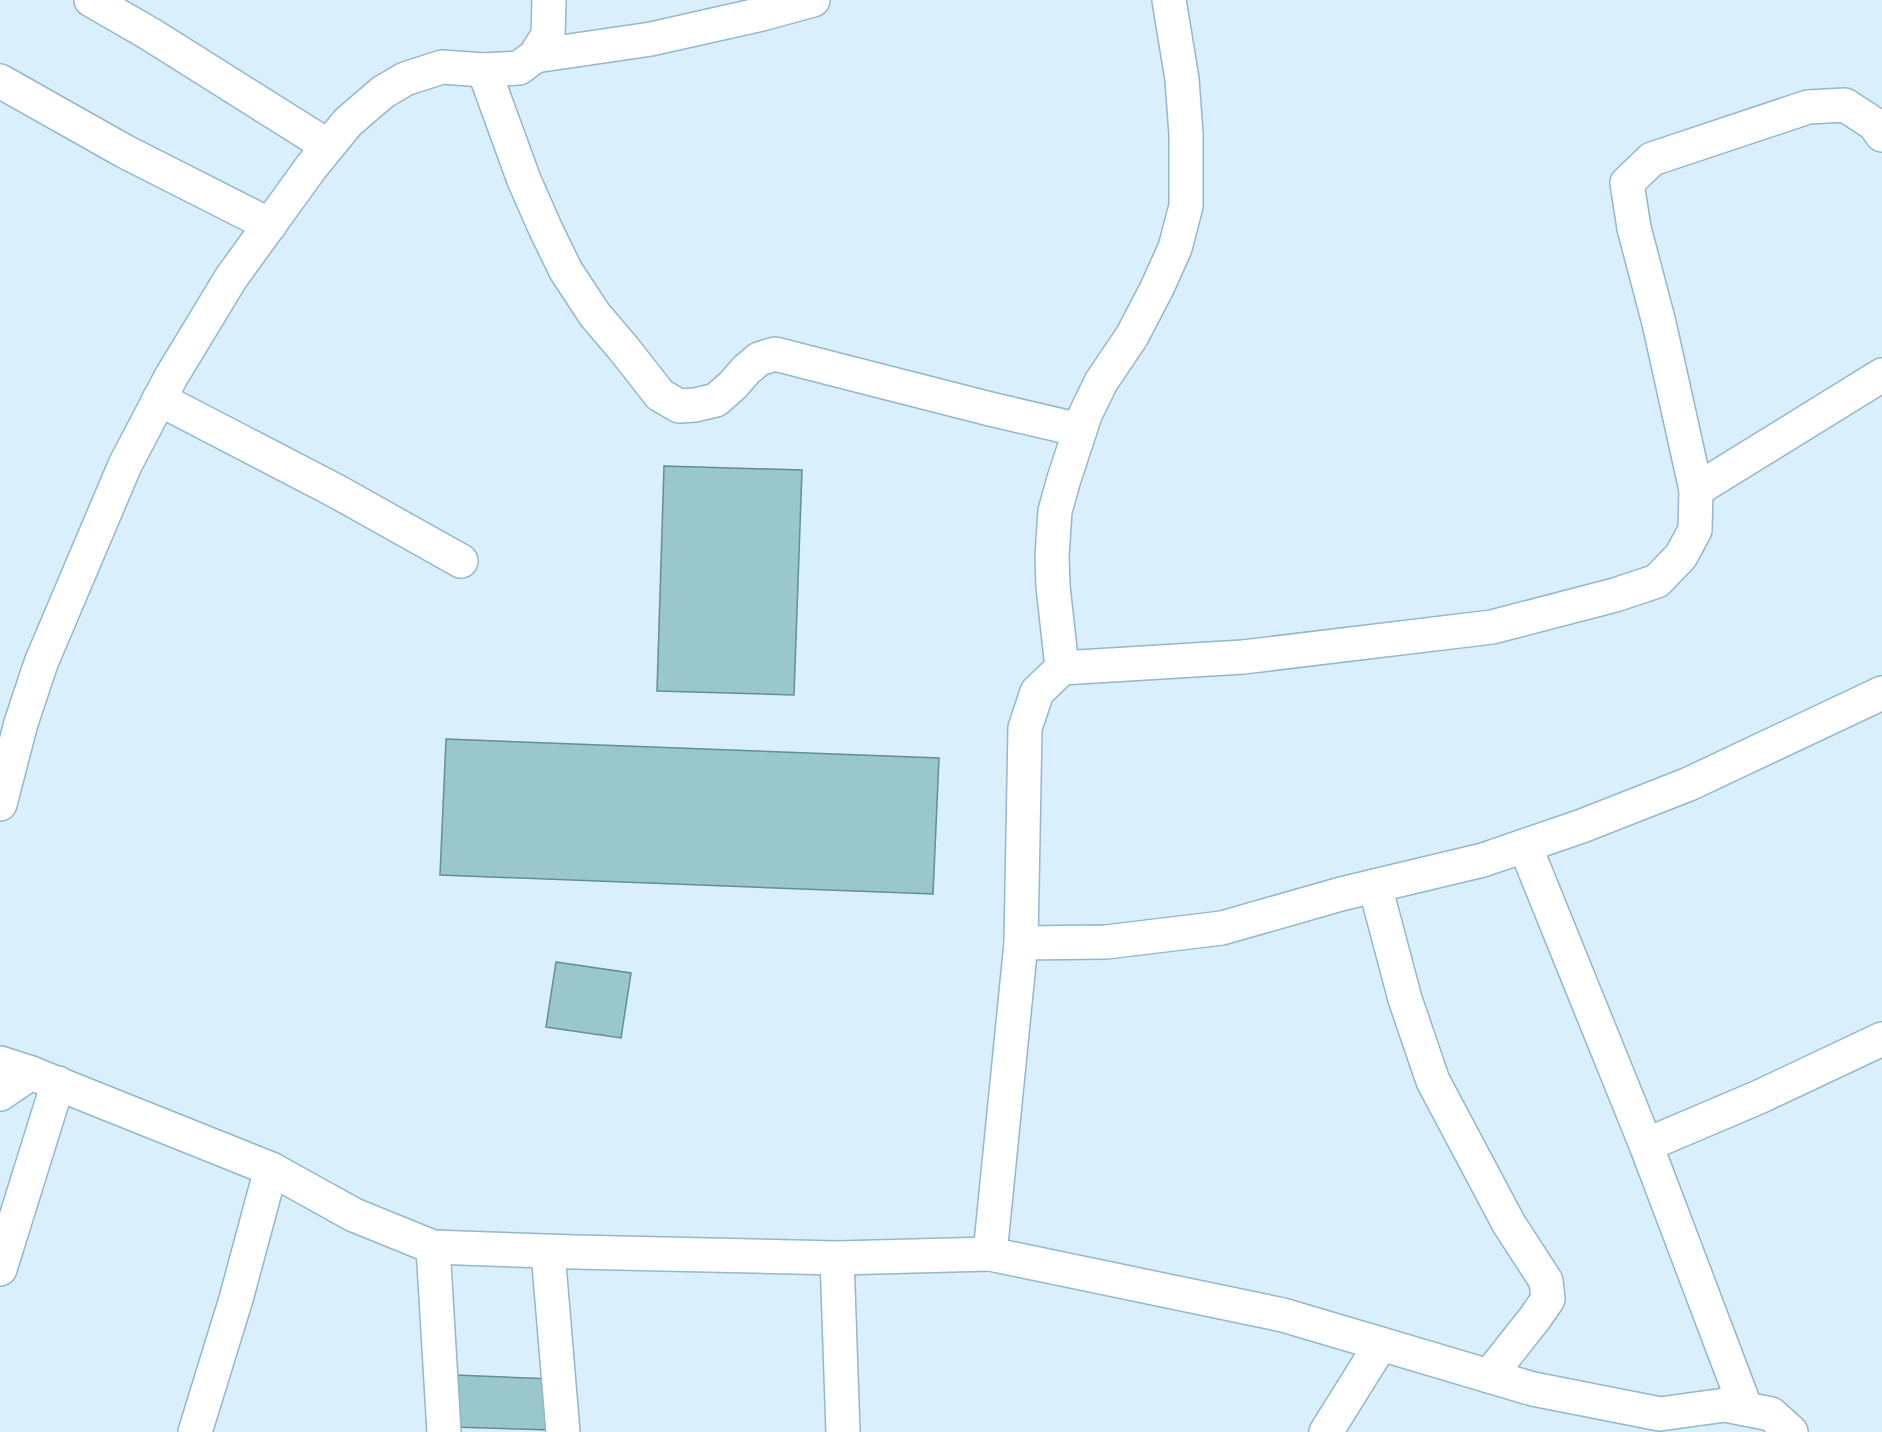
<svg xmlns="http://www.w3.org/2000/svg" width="1882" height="1432" font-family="'Titillium Web',sans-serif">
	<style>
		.building { fill: #99c7cb; stroke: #628f92; stroke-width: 1.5 }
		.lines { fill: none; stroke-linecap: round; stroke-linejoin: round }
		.street-casing { stroke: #93b7cc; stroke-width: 36 }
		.street { stroke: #fff; stroke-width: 33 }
	</style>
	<rect width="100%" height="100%" fill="#d9effc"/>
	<g class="building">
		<path d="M664,466l138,4 -8,225 -137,-4z"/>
		<path d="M446,739l493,19 -6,136 -493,-19z"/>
		<path d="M556,962l75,11 -10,65 -75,-11z"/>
		<path d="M455,1375l98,4 -2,51 -98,-3z"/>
	</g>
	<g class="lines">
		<defs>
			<g id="street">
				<path d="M91,0l59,34 178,112"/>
				<path d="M535,56l116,-17 111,-25 51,-14"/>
				<path d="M484,70l40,110 22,50 20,41 29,44 29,34 36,46 19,11 16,-1 21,-5 17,-15 13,-15 13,-11 16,-5 215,55 90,21"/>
				<path d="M0,81l124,70 146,74"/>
				<path d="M159,399l177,92 125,70"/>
				<path d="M1696,490l186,-115"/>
				<path d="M1062,668l-9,-82 -1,-30 3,-45 9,-32 21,-64 16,-33 31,-46 25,-48 18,-40 11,-42v-72l-4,-55 -13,-79"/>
				<path d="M0,804l21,-81 20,-60 84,-198 46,-88 60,-99 81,-112 36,-44 35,-30 22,-13 37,-12 42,3 35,-2 16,-12 13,-21 1,-35"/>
				<path d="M1525,846l121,299 100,264"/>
				<path d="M1375,886l30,113 28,82 76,143 37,57 2,18 -13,19 -46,58"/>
				<path d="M1021,943l85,-1 116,-14 119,-34 142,-34 99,-34 107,-42 193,-91"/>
				<path d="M0,1063l31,10 240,96 83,46 79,32 142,5 262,6 153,-4"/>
				<path d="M0,1094l31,-21"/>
				<path d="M1646,1145l113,-48 123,-58"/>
				<path d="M433,1247l11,185"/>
				<path d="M548,1252l15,180"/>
				<path d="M837,1258l6,174"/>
				<path d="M0,1269l58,-186"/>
				<path d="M195,1432l41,-133 35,-130"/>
				<path d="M1326,1432l55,-88"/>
				<path d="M1791,1432l-20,-18 -46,-9 -65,9 -127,-25 -250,-74 -293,-61 31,-311 4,-215 12,-36 25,-24 181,-11 249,-30 123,-32 42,-14 24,-25 14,-26 1,-40 -37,-167 -25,-95 -7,-45 25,-24 156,-52 37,-2 29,19 8,11"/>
			</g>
		</defs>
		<use href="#street" class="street-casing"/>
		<use href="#street" class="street"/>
	</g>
</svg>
